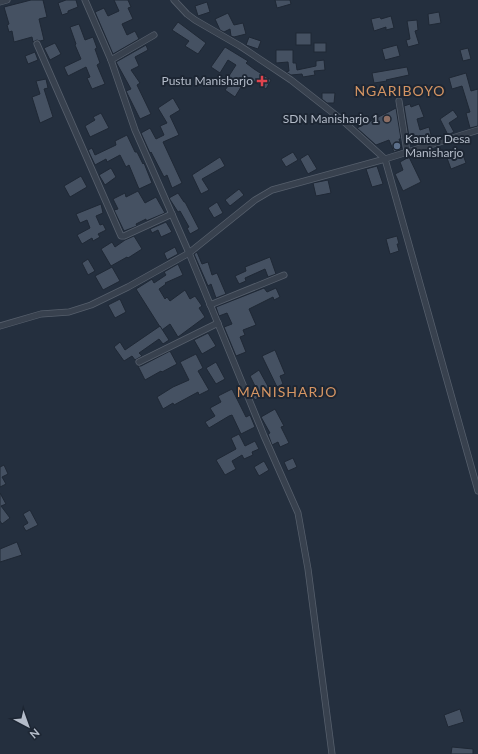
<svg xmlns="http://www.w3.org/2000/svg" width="478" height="754" font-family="Lato,sans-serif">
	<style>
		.building { fill: #455162; stroke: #1f2835 }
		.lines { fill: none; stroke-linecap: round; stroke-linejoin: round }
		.minor-casing { stroke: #565f6c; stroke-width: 7 }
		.minor { stroke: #38414e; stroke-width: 5.5 }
		.health-dot { fill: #e0444e; stroke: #1d2633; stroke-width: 1.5 }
		.education-dot { fill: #8d6e63; stroke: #1d2633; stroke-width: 1.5 }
		.service-dot { fill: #5c6f8a; stroke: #1d2633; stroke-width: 1.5 }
		.labels { text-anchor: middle; stroke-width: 4; stroke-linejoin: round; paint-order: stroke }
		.poi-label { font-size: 12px; fill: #b4bcc9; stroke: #1d2633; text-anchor: end }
		.quarter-label { font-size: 14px; letter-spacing: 1px; fill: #d59563; stroke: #1d2633 }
	</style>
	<rect width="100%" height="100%" fill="#242f3e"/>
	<g class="building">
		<path d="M31,0h12l4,17 -8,2 5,21 -4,1 -3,-1 -4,2 -1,-5 -18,5 -2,-11 -3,1 -2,-7 2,-1 -5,-17z"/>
		<path d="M66,0h10l2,7 -10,4v2l-6,2 -4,-12z"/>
		<path d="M114,0h14l3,7 -3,1 5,11 -11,5 5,11 8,-4 4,8 -26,15 -18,-42 9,-4 4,8 11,-5z"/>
		<path d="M275,0h15l1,4 -14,4z"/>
		<path d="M207,2l3,10 -12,4 -3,-10z"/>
		<path d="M439,12l2,11 -12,2 -1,-11z"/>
		<path d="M228,13l6,12 9,-2 3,11 -12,3 -3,-1 -1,-7 -6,3 -4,-2 -5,-11z"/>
		<path d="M391,16l3,12 -8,2v-3l-12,4 -3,-12 9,-2 1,2z"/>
		<path d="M417,20l1,10 -3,1 4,13 -11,3 -2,-7 4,-1 -3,-18z"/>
		<path d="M178,22l28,21 -8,11 -13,-8 4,-5 -17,-11z"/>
		<path d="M79,24l6,16 8,-3 4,11 -2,1 5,14 -3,2 8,19 -13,5 -5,-11 3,-1 -4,-10 -18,9 -4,-9 17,-8 -6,-14 1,-1 -6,-17z"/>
		<rect x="296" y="33" width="15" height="12"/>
		<path d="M249,37l12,4 -3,8 -12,-4z"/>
		<path d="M55,43l6,11 -11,6 -6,-12z"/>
		<rect x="314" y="43" width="12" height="9"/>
		<path d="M146,45l2,5 -13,7 4,9 -8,4 9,13 -3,2 14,29 -11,5 -14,-28 5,-2 -15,-27z"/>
		<path d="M397,45l3,11 -15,4 -3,-11z"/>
		<path d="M225,47l23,14 -2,2 8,6 17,11 -5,9 -19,-12 -12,20 -10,-7 6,-8 -4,-3 9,-14 -8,-5 -8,13 -9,-6z"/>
		<path d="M468,48l3,11 -8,2 -3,-11z"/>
		<path d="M276,50h17v13h3l1,7 19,-4v-5l8,-1 1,10 -11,1 1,4 -12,2 -1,-3 -11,1 -5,-3 3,-1 -1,-9 -12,1z"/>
		<path d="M35,52l3,8 -10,4 -3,-8z"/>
		<path d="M407,67l2,8 -23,5 1,1 -13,2 -2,-10z"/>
		<path d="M466,73l5,18 7,-2v37l-8,2 -4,-15 4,-1 -8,-26 -10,3 -3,-11z"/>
		<path d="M46,79l2,9 -4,1 9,28 -13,6 -8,-26 8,-3 -4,-13z"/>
		<path d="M322,93h13l-1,10h-7l-5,-4z"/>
		<path d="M173,98l7,12 -10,6 9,19 -16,7 19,41 -10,5 -5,-13 -3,2 -13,-25 -1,1 -9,-20 9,-5 6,11 8,-4 -4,-9 7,-3 -9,-15z"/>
		<path d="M410,104l1,3 8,-3 5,13 -7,2 3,11 9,-3 3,12 -19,6 -3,-8h-1l-5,-31z"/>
		<path d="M396,108l5,31h-2l3,10 -8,3 -5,-12 -13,5 -19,-17z"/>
		<path d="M453,110l5,7 -9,6 5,9 -6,3 -8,-16z"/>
		<path d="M101,113l8,15 -19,9 -5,-11 10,-6 -2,-3z"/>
		<path d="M127,135l8,17h2l6,12 1,-1 8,20 -13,6 -10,-24 -3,2 -6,-12 -13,7 -1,-3 -11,6 -7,-15 4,-2 3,7 21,-10 -1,-4z"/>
		<path d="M293,152l5,8 -12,7 -5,-8z"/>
		<path d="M462,152l4,11 -15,6 -4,-11z"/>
		<path d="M308,154l9,15 -9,5 -8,-15z"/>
		<path d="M220,157l5,9 -23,13 7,11 -8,4 -9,-19z"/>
		<path d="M409,157l12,25 -18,9 -8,-17 8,-4 -3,-8z"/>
		<path d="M377,166l6,18 -11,3 -6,-18z"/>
		<path d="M111,168l5,9 -11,8 -6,-10z"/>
		<path d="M81,176l6,11 -17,10 -6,-11z"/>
		<path d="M328,180l3,13 -15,3 -3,-13z"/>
		<path d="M239,189l5,6 -14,11 -5,-6z"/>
		<path d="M138,191l7,12 11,-6 9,16 -19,8v-2l-10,5 1,2 -13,5 -10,-21 4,-1 -5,-10 12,-6 1,4z"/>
		<path d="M178,193l6,9h1l14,27 -9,5 -3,-6 2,-1 -9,-16 -2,1 -9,-14z"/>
		<path d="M217,202l6,11 -9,5 -6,-10z"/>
		<path d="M101,204l2,9 -7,3 4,9 3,-1 3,6 -8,4 2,3 -7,4 -1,-3 -10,6 -5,-9 13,-7 -3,-8 -7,3 -4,-9z"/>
		<path d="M166,222l6,10 -11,5 -3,-7 -6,3 -2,-4z"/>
		<path d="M134,236l8,13 -14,9 -1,-1 -16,9 -10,-17 11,-7 3,5 10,-7z"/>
		<path d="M397,236l2,8h-2l2,7 -9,3 -4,-15z"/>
		<path d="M175,247l3,7 -11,6 -3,-7z"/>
		<path d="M197,252l5,12 6,-2 4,13 5,-2 9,21 -10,4 -5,-14 -3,2 -14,-32z"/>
		<path d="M270,257l6,17 -8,3 -3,-8 -20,9 1,3 -7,3 -4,-8 11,-5 -1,-4z"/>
		<path d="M88,259l7,12 -7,4 -6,-12z"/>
		<path d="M178,264l5,11 -18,8 1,1 -7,5 6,10 2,-2 3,4 15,-11 5,9 5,-3 7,10 -3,2 6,9 -27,20 -8,-13 -8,6 -26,-41 16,-10 2,4 12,-8 -2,-3z"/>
		<path d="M112,267l8,14 -17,9 -8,-14z"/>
		<path d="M264,288l3,4 9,-4 4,9 -6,3 -1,-3 -24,12 7,16 -13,5 2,5 -5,2 6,15 -10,4 -12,-29 8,-3 -5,-11 -8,3 -3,-9z"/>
		<path d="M120,299l6,13 -11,6 -7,-13z"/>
		<path d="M160,326l9,14 -6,4 -4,-5 -20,14 3,3 -7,4 -3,-4 -8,5 -10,-14 6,-5 5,8z"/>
		<path d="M208,333l8,13 -14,8 -8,-14z"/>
		<path d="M275,350l10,24 -5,2 3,8 -6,3 -15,-31z"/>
		<path d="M170,351l7,13 -15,8 -1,-1 -16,9 -7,-14h3z"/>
		<path d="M196,354l7,14 -5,3 11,19 -10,5 -1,-3 -24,13 -1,-2 -10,6 -6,-12 16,-10 16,-7 -9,-18z"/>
		<path d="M216,362l9,17 -9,5 -10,-16z"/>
		<path d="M259,370l11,20 -15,10 -5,-8 6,-4 -6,-12z"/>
		<path d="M232,389l14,28 4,-2 5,12 -14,7 -9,-19 -3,1 -20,12 -4,-6 10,-6 -5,-8 11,-6 -3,-6z"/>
		<path d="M275,409l9,17 -3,1 8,16 -9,4 -2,-5 -6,3 -4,-11 2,-1 -9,-16z"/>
		<path d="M239,434l6,12 10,-5 4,8 -7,3 1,3 -9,4 -2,-4 -10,6 4,8 -11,6 -9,-15 20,-11 -5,-11z"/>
		<path d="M293,458l4,9 -9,4 -4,-9z"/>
		<path d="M264,461l5,9 -10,6 -5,-9z"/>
		<path d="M4,465l4,9 -6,3 4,7 -6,3v-20z"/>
		<path d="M0,493l6,11 -5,2 9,12 -8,6 -2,-3z"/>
		<path d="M30,510l8,15 -12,6 -3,-5 5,-3 -5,-9z"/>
		<path d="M17,542l5,13 -22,7v-13z"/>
		<path d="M460,709l4,13 -16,5 -4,-12z"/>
		<path d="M452,747l21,2v5h-22z"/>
	</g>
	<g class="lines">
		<defs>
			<g id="minor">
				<path d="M85,0l26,60 24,70 54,123 75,183 34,77 10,56 24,185"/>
				<path d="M174,0l13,14 8,6 45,26 51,34 51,40 43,39 93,-29"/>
				<path d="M0,2l7,-2"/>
				<path d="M37,44l84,192h3l48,-22"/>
				<path d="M111,60l43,-25"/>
				<path d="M399,101l8,51"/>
				<path d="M210,305l74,-30"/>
				<path d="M0,326l41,-12 28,-2 22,-7 37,-18 61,-34 66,-53 17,-10 113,-31 93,332"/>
				<path d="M139,362l79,-39"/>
			</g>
		</defs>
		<use href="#minor" class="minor-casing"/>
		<use href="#minor" class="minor"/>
	</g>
	<path class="health-dot" d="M260 75h4v4h4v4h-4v4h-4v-4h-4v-4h4z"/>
	<circle class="education-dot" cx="387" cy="119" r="4"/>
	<circle class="service-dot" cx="397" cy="146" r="4"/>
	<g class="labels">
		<g class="poi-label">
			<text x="253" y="85">Pustu Manisharjo</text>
			<text x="379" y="123">SDN Manisharjo 1</text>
			<text x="405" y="143" text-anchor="start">Kantor Desa<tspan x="405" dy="14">Manisharjo</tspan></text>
		</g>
		<g class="quarter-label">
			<text x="400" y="96">NGARIBOYO</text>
			<text x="287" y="397">MANISHARJO</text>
		</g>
	</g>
	<g transform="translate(28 726) rotate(139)" stroke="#1d2633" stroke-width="3" paint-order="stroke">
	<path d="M0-3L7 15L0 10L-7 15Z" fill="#b4bcc9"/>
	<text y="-6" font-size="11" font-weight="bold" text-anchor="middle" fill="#b4bcc9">N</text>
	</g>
</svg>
